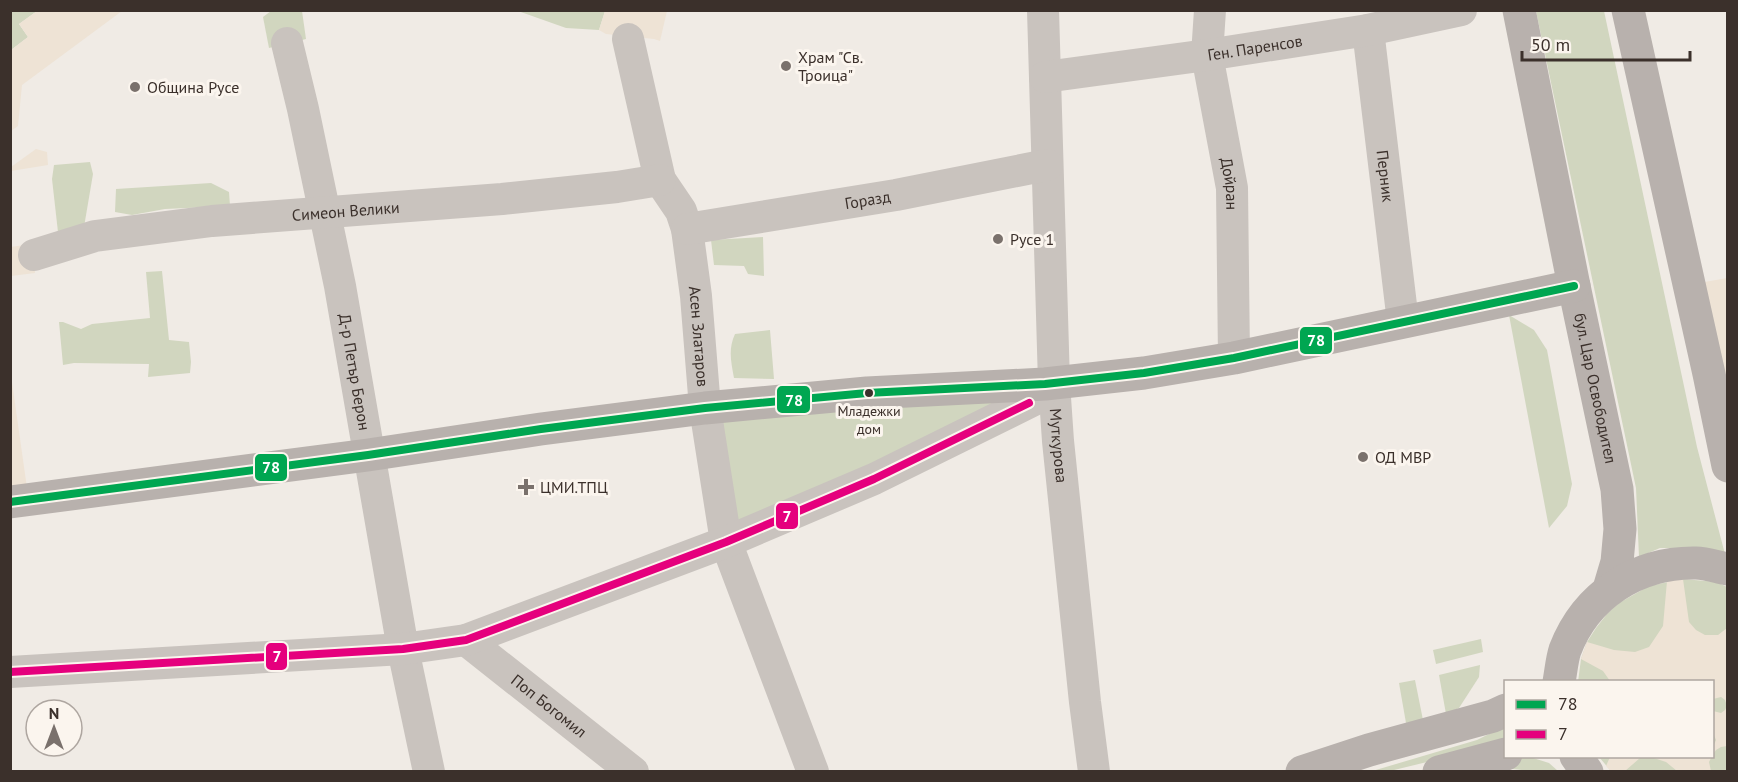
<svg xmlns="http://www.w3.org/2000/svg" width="1738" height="782" font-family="'PT Sans',sans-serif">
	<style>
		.green { fill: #d1d6bf }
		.plaza { fill: #eee3d5 }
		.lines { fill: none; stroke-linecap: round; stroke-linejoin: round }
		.minor { stroke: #c9c3be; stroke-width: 32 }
		.major { stroke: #b8b1ad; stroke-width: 33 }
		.bus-1-casing { stroke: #fbf5ee; stroke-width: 12 }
		.bus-2-casing { stroke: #fbf5ee; stroke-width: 12 }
		.bus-1 { stroke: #00a651; stroke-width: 8 }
		.bus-2 { stroke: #e5007d; stroke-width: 8 }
		.poi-dot { fill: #7a716c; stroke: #fbf5ee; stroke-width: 2 }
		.bus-dot { fill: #3b302b; stroke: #fbf5ee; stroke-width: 2 }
		.labels { text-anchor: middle; stroke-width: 6; stroke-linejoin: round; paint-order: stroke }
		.bus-label { font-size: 14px; fill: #3b302b; stroke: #fbf5ee }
		.street-label { font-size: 16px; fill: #3b302b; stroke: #fbf5ee }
		.poi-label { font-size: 16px; fill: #3b302b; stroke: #fbf5ee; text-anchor: start }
		.line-badge { stroke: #fbf5ee; stroke-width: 2 }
		.badge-label { font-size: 16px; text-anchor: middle; font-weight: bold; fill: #fff }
	</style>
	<rect width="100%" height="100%" fill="#f0ebe5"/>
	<g class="green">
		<path d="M11,11h26l-18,13 9,13 -17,13z"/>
		<path d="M271,11h31l4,28 -37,9 -6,-31z"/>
		<path d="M518,11h87l-6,19 -33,-2z"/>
		<path d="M1536,11h68l93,436 29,111 -28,-10h-38l-21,9 -3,-69z"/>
		<path d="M90,162l3,12 -9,53 -25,14 -7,-62 2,-14z"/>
		<path d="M211,183l18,9 1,14 -65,3 -33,6 -17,-3 1,-23z"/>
		<path d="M763,237l1,39 -16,-2 -4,-8 -30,-1 -3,-25z"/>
		<path d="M162,271l7,69 20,2 2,20 -1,11 -42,4 1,-13 -75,-1 -11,2 -4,-43h4l18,7 11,-5 58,-6 -4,-46z"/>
		<path d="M1509,315l25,15 13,20 25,134 -5,22 -18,22z"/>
		<path d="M770,330l4,49 -40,-1c-3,-16 -6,-29 1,-44z"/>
		<path d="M1054,383l-328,159 -21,-134z"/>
		<path d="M1683,579l34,3 10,5v184h-116l-12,-14 113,-1v-74h-134l3,-23 6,-17 9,-14 11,-14 12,-11 30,-17z"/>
		<path d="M1481,639l2,13 -47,12 -3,-14z"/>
		<path d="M1480,665l-1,12 -20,31 -13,6 -7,-39z"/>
		<path d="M1415,680l8,40 -17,3 -7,-40z"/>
		<path d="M1505,726v21l-78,15 -37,9 -21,1 108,-32z"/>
		<path d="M1530,757l19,6 9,8h-27l-36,-4 15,-8z"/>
	</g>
	<g class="plaza">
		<path d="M37,11h85l-100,74 -4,41 -7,5v-81l17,-13 -9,-13z"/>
		<path d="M605,11h62l-7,30 -6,-2 -48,-5 -7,-4z"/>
		<path d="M36,149l11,3 1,13 -37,6v-4z"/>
		<path d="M33,244l2,29 -24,3 -1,-29z"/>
		<path d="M1727,278v121l-28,-116z"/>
		<path d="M10,368l18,127 -18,2z"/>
		<path d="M1683,579l6,43 7,8 9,5h13l9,-7v118l-6,1 -5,3 -4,6 1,-9 3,-7 -3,-7v-22l8,2 4,-3 2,-4 -2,-6 -4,-3 -8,2 -1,-17 -102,-1 -7,-10 -22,-12 6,-17 27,8 21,2 14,-5 14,-21 4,-45z"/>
		<path d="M1610,757l102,-1 -3,6 2,9h-34l-11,-9 -12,-4h-14l-15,13h-14l-5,-5z"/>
	</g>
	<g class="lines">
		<g class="minor">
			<path id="s1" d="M1043,10l11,373 4,58 27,261 9,70"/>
			<path id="s2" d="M1210,10l-3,45 25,133 2,170"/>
			<path id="s3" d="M1368,30l35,292"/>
			<path id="s4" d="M628,39l32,141 21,31 6,18 9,67 9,112 21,134 87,230"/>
			<path id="s5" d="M287,43l16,66 37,177 63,363 26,123"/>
			<path id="s6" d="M1045,77l162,-22 161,-25 93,-20"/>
			<path id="s7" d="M687,229l209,-34 151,-30"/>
			<path id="s8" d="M34,255l61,-19 117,-15 290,-22 115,-12 43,-7"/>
			<path id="s9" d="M466,640l167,132"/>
			<path d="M10,672l393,-23 63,-9 260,-98 148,-63 164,-81 7,-14"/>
		</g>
		<g class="major">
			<path id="s10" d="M1519,10l55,276 43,203 3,40 -3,33 -8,27"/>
			<path d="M1628,10l81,364 19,92"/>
			<path d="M10,502l358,-47 173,-26 164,-21 162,-15 178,-9 99,-11 90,-15 340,-72"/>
			<path d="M1559,682c2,-11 3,-23 6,-32 21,-55 72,-88 131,-87 10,0 21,4 32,6"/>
			<path d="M1576,756l11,16"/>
			<path d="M1302,772l67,-22 124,-34 13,-6"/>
			<path d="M1439,772l67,-18"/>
		</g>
		<defs>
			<path id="bus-1" d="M10,502l358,-47 173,-26 164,-21 162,-15 178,-9 99,-11 90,-15 340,-72"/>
			<path id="bus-2" d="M10,672l393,-23 63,-9 260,-98 148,-63 155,-76"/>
		</defs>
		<use href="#bus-1" class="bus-1-casing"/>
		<use href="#bus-2" class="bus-2-casing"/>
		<use href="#bus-1" class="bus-1"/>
		<use href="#bus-2" class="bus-2"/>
	</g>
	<g class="poi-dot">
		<circle cx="786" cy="66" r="6"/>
		<circle cx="135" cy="87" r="6"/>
		<circle cx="998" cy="239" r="6"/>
		<circle cx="1363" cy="457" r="6"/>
		<path d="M523 478h6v6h6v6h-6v6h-6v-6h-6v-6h6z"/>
	</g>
	<circle class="bus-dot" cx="869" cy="393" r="5"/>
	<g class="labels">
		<g class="bus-label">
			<text x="869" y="416">Младежки<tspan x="869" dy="18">дом</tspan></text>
		</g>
		<g class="street-label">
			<text dy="6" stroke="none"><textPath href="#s6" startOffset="212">Ген. Паренсов</textPath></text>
			<text dy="6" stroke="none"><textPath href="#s3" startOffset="147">Перник</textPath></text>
			<text dy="6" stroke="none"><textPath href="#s2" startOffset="176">Дойран</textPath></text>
			<text dy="6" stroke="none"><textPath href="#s7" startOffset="183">Горазд</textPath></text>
			<text dy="6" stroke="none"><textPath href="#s8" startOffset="316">Симеон Велики</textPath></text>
			<text dy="6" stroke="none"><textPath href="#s4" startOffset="309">Асен Златаров</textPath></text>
			<text dy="6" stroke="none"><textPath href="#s5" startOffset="336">Д-р Петър Берон</textPath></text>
			<text dy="6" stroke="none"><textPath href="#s10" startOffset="386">бул. Цар Освободител</textPath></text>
			<text dy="6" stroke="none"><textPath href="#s1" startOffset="436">Муткурова</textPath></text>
			<text dy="6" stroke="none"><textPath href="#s9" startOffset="106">Поп Богомил</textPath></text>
		</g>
		<g class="poi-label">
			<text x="798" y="63">Храм "Св.<tspan x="798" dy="18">Троица"</tspan></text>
			<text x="147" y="93">Община Русе</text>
			<text x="1010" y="245">Русе 1</text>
			<text x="1375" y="463">ОД МВР</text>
			<text x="540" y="493">ЦМИ.ТПЦ</text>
		</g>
	</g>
	<g class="line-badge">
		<rect x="1299" y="326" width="34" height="29" rx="6" fill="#00a651"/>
		<rect x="776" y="385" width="35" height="29" rx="6" fill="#00a651"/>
		<rect x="254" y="453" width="34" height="29" rx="6" fill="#00a651"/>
		<rect x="775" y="502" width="24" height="28" rx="6" fill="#e5007d"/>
		<rect x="265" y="642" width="23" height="29" rx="6" fill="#e5007d"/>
	</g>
	<g class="badge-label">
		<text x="1316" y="346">78</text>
		<text x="794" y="406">78</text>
		<text x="271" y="473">78</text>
		<text x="787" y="522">7</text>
		<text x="277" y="662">7</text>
	</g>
	<rect width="1738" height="782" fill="none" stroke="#3b302b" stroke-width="24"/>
	<rect x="1504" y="680" width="210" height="78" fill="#fbf5ee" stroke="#aea6a0" stroke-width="1.5"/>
	<rect x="1516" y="700" width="30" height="9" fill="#00a651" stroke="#aea6a0" stroke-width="1.5"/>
	<text x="1558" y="710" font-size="18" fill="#3b302b">78</text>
	<rect x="1516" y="730" width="30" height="9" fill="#e5007d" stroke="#aea6a0" stroke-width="1.5"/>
	<text x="1558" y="740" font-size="18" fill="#3b302b">7</text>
	<g transform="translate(54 728)"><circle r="28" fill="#fbf5ee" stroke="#aea6a0" stroke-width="1.5"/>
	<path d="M0-4.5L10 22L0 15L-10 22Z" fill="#7a716c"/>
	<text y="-9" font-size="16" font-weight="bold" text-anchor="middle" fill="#3b302b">N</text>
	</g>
	<path d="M1522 51v9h168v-9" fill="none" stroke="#3b302b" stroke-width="3"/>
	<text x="1531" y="51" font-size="18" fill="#3b302b" stroke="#fbf5ee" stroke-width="4.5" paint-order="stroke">50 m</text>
</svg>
